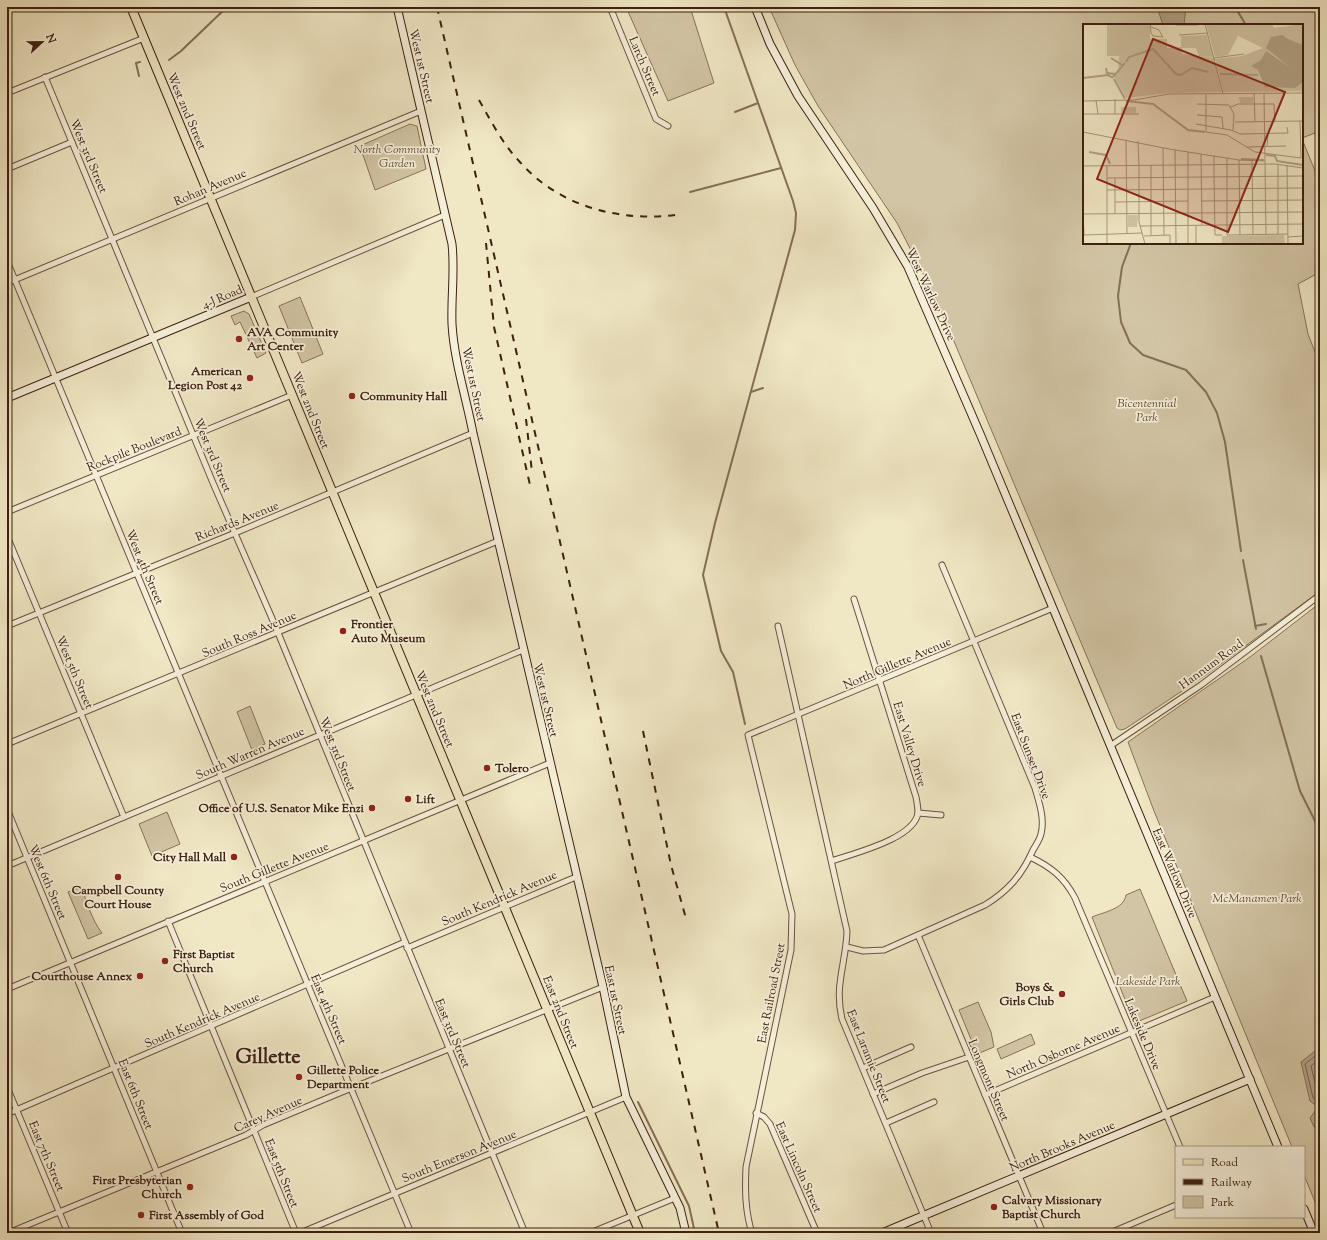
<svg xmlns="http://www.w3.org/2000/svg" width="1327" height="1240" font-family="'Sorts Mill Goudy',serif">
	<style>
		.green { fill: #d2c5a5; stroke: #88725a }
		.water { fill: #b3a387; stroke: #846f57 }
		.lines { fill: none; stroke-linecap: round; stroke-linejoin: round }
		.shore { stroke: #78624c; stroke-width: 1 }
		.stream { stroke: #846f57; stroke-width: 2 }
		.street-casing { stroke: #6a523d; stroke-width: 7 }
		.secondary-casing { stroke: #3d2010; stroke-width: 9 }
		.primary-casing { stroke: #3d2010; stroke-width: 10 }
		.street { stroke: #f5efd9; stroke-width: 5 }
		.secondary { stroke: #f5efd9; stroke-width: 7 }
		.primary { stroke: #f0e7c4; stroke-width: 8 }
		.rail { stroke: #3d2010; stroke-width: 2; stroke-dasharray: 7 7; stroke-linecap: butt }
		.poi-dot { fill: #8f2418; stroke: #f5efd9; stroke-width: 1.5 }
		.labels { text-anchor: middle; stroke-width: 3.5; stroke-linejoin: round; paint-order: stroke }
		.street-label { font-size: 12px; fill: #3d2010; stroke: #f5efd9 }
		.park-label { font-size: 12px; font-style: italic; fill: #624935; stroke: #f5efd9 }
		.poi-label { font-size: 12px; font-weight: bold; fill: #3d2010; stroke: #f5efd9; text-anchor: start }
		.town-label { font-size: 20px; font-weight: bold; fill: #3d2010; stroke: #f5efd9 }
		.inset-river { fill: none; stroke: #b3a387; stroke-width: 2 }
		.inset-road { fill: none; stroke: #a8977c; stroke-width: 1 }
		.view { fill: #8f2418; fill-opacity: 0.15; stroke: #8f2418; stroke-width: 2 }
		.inset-edge { fill: none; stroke: #3d2010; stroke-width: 2 }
	</style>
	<rect width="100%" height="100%" fill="#f0e7c4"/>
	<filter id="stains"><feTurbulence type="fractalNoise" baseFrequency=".005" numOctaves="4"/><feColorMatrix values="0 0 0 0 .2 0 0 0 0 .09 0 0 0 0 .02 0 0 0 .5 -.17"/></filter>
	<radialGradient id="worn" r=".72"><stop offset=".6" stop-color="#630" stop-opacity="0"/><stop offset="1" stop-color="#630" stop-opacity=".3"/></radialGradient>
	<g class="green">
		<path d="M626,7h64l24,76 -46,18z"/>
		<path d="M769,7h551v124l-18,7v-113h-218v218h218v-104l18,44v89l-22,12 10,50 12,31v226l-114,84 -81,54 -5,1 -3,-2 -180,-427 -40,-78 -79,-117 -23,-41z"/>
		<path d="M410,124l7,2 9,43 -51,21 -15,-44z"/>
		<path d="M300,297l23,57 -21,9 -23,-57z"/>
		<path d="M244,311l5,3 17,39 -9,5 -17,-36 -5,3 -4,-9z"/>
		<path d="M1320,603v611l-16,-39v-28h-12l-138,-336 -26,-69 122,-85z"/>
		<path d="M250,706l15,38 -13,6 -15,-38z"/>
		<path d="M167,812l13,32 -28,12 -13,-32z"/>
		<path d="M81,887c6,14 10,32 21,46l-14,6 -20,-47z"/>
		<path d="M1140,889l47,112 -50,21h-3l-42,-105c12,-5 32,-8 34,-22z"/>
		<path d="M978,1002l13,30 3,15 -17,7 -18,-44z"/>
		<path d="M1031,1034l4,10 -34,15 -4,-10z"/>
	</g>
	<g class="water">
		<path d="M1157,7h29l-2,18h-21z"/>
		<path d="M1320,1047v79l-6,1 -4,-9 8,-11 -8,-6 -9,-39z"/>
	</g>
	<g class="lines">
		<g class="shore">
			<path d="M1320,1052l-15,12 8,34 7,6"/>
			<path d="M1320,1058l-9,8 7,29 2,2"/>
		</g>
		<g class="stream">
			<path d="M724,7l69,194 3,12 -1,17 -80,293 -12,52 18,76 12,21 12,52"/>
			<path d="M1235,7l11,18"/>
			<path d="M169,60l12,-9 46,-44"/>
			<path d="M139,76l-3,-13 4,-1"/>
			<path d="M735,112l23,-9"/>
			<path d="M690,192l91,-24"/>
			<path d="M1131,243l-9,24 -4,29 3,26 9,21 13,12 43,15 20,22 11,21 8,29 16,109"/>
			<path d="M751,392l12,-4"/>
			<path d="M1243,560l13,69"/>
			<path d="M1255,626l11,-2"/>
			<path d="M1261,656l39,135 20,40"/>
			<path d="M638,1102l51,104 6,27"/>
		</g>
		<defs>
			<g id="street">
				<path d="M610,7l46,112 12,7"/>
				<path d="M45,77l168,406 61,140 251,610"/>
				<path d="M7,93l137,-55"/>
				<path d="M7,169l65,-27"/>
				<path d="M7,261l404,972"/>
				<path d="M7,283l414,-172"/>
				<path d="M251,297l194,-82"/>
				<path d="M7,512l285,-117"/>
				<path d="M7,536l117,281"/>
				<path d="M7,626l228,-93 238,-100"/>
				<path d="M778,626l69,305c-1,33 -13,54 -5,88l89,214"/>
				<path d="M7,744l491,-203"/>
				<path d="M1110,746l91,-61 119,-90"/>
				<path d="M7,809l175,424"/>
				<path d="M918,813l23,2"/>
				<path d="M1030,857c21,10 34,20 45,41l105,249"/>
				<path d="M832,861c22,-8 82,-22 86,-48 0,-5 -1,-11 -2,-16l-62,-198"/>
				<path d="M7,866l516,-216"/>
				<path d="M168,921l128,312"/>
				<path d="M918,935l125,298"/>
				<path d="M847,947l16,4 21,-1 101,-45c23,-14 37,-30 48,-55 3,-5 7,-11 8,-16 4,-15 -2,-32 -6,-46l-93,-223"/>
				<path d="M407,948l169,-71"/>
				<path d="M7,989l543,-226"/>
				<path d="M863,1068l48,-21"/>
				<path d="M7,1087l61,146"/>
				<path d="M873,1094l49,-21 47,-16"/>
				<path d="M985,1095l230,-98"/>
				<path d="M756,1113l8,4 6,7 47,109"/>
				<path d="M7,1114l398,-172"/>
				<path d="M886,1123l48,-21"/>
				<path d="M8,1233l238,-98 17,-10 79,-33 261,-105"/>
				<path d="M300,1233l326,-136"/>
				<path d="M590,1233l85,-35"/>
				<path d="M752,1233c-7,-22 -7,-43 -6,-66l45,-217 1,-36 -44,-179 305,-127"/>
				<path d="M1110,1233l66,-28"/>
			</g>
			<g id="secondary">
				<path d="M397,7l55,237c3,27 -1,53 0,80 2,36 14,73 21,109l130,554 23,110 54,111 6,25"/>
				<path d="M755,7l15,37 28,52 75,112 35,59 73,169 297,711"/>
				<path d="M7,398l244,-101"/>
				<path d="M1304,1209l10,24"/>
				<path d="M882,1233l368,-154"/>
			</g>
			<path id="primary" d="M131,7l509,1226"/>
		</defs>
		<use href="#street" class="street-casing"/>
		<use href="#secondary" class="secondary-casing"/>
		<use href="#primary" class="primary-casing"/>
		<use href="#street" class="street"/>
		<use href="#secondary" class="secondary"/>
		<use href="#primary" class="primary"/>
		<g class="rail">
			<path d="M437,7l282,1226"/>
			<path d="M479,100c12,21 23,43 40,61 39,45 99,61 157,54"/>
			<path d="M486,243l8,84 36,158"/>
			<path d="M526,419l6,53"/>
			<path d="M643,731l28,134 16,57"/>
		</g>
	</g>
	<g class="poi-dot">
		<circle cx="239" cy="339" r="4"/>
		<circle cx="250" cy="378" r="4"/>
		<circle cx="352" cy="396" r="4"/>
		<circle cx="343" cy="631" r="4"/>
		<circle cx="487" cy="768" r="4"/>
		<circle cx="408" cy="799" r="4"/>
		<circle cx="372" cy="808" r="4"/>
		<circle cx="234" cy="857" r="4"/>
		<circle cx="118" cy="877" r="4"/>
		<circle cx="165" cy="961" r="4"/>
		<circle cx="140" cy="976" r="4"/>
		<circle cx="1062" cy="994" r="4"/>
		<circle cx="299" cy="1077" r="4"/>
		<circle cx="190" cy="1187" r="4"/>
		<circle cx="994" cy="1207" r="4"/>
		<circle cx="141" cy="1215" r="4"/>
	</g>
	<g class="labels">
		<g class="street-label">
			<text transform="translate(422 66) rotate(77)" y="4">West 1st Street</text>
			<text transform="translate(645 66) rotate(67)" y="4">Larch Street</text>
			<text transform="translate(187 111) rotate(67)" y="4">West 2nd Street</text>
			<text transform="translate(89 156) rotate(67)" y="4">West 3rd Street</text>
			<text transform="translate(210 187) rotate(-23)" y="4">Rohan Avenue</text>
			<text transform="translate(931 294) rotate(65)" y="4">West Warlow Drive</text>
			<text transform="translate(222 297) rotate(-23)" y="4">4-J Road</text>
			<text transform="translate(474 384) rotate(78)" y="4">West 1st Street</text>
			<text transform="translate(311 410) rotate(68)" y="4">West 2nd Street</text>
			<text transform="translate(134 449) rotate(-22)" y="4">Rockpile Boulevard</text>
			<text transform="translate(213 455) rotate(67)" y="4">West 3rd Street</text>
			<text transform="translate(237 521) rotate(-22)" y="4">Richards Avenue</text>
			<text transform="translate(145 567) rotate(67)" y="4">West 4th Street</text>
			<text transform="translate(249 634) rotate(-23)" y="4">South Ross Avenue</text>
			<text transform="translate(897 663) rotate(-23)" y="4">North Gillette Avenue</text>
			<text transform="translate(1211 664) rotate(-36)" y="4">Hannum Road</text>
			<text transform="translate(75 672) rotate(67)" y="4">West 5th Street</text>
			<text transform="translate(546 700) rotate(77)" y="4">West 1st Street</text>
			<text transform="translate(435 709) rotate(67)" y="4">West 2nd Street</text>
			<text transform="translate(910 744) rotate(73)" y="4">East Valley Drive</text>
			<text transform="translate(250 753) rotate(-23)" y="4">South Warren Avenue</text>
			<text transform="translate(338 754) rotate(68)" y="4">West 3rd Street</text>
			<text transform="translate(1031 756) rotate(69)" y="4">East Sunset Drive</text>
			<text transform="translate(274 867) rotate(-22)" y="4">South Gillette Avenue</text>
			<text transform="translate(1175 873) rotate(67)" y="4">East Warlow Drive</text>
			<text transform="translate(48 882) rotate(67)" y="4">West 6th Street</text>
			<text transform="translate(499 898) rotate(-23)" y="4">South Kendrick Avenue</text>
			<text transform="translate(771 993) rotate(-79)" y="4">East Railroad Street</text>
			<text transform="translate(616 1000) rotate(78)" y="4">East 1st Street</text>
			<text transform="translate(329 1009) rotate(67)" y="4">East 4th Street</text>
			<text transform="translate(561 1012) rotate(68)" y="4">East 2nd Street</text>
			<text transform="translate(202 1020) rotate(-23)" y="4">South Kendrick Avenue</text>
			<text transform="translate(453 1033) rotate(67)" y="4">East 3rd Street</text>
			<text transform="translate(1143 1034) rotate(67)" y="4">Lakeside Drive</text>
			<text transform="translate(1063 1051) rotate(-23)" y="4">North Osborne Avenue</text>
			<text transform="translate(869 1056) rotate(68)" y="4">East Laramie Street</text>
			<text transform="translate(989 1080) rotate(67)" y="4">Longmont Street</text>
			<text transform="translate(136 1094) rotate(68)" y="4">East 6th Street</text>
			<text transform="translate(268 1114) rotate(-24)" y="4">Carey Avenue</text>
			<text transform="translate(1062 1146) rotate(-23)" y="4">North Brooks Avenue</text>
			<text transform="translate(47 1156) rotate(67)" y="4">East 7th Street</text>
			<text transform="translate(459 1156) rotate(-22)" y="4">South Emerson Avenue</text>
			<text transform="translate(799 1167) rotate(66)" y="4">East Lincoln Street</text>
			<text transform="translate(282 1173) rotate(68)" y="4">East 5th Street</text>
		</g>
		<g class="park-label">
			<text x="397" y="153">North Community<tspan x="397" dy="14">Garden</tspan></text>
			<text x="1147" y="407">Bicentennial<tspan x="1147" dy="14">Park</tspan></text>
			<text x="1257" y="902">McManamen Park</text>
			<text x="1148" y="985">Lakeside Park</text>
		</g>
		<g class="poi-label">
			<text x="247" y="336">AVA Community<tspan x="247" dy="14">Art Center</tspan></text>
			<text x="242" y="375" text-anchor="end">American<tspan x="242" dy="14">Legion Post 42</tspan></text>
			<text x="360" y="400">Community Hall</text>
			<text x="351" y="628">Frontier<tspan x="351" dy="14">Auto Museum</tspan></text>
			<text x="495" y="772">Tolero</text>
			<text x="416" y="803">Lift</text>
			<text x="364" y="812" text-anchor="end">Office of U.S. Senator Mike Enzi</text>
			<text x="226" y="861" text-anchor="end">City Hall Mall</text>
			<text x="118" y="894" text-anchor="middle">Campbell County<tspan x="118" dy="14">Court House</tspan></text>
			<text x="173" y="958">First Baptist<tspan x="173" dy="14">Church</tspan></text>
			<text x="132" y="980" text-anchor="end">Courthouse Annex</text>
			<text x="1054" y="991" text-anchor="end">Boys &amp;<tspan x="1054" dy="14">Girls Club</tspan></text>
			<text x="307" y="1074">Gillette Police<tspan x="307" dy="14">Department</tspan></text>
			<text x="182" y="1184" text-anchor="end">First Presbyterian<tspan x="182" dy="14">Church</tspan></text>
			<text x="1002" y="1204">Calvary Missionary<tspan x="1002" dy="14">Baptist Church</tspan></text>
			<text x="149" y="1219">First Assembly of God</text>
		</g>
		<g class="town-label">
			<text x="268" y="1063">Gillette</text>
		</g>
	</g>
	<g transform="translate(1083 24)">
		<rect width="220" height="220" fill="#f0e7c4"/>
		<path d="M24,0h43v15h17v9l14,-1v-11l26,-1 6,22 -14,-1 -3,-8h-14v6l32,4 8,34 -54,1 -42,5 -12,-22 4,-2 1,-18h-12zM123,0h66l2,4 29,-4v67l-80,1 -8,-33 27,-3 21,-8 -25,-12 -10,19 -13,2zM156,73h14v6h-13zM38,83h15v6l-15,1zM45,191h10l-1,12h-9zM201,211l1,9h-63v-8z" fill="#d2c5a5"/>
		<path d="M200,11l3,3 17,7v37l-8,6 -30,-1 -7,-17 -7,-4 10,-6 5,-9 26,18 -26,-21 5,-11z" fill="#b3a387"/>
		<path class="inset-river" d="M28,34l11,7M43,38l3,-5 24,-8 23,25 5,1 11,-7 16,4M23,44l1,5 8,1M137,50l38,1M30,53l12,-14M0,54l25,-3 5,3M31,55l11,20M43,77l27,3 35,26 17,2M6,128l17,3 4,9M183,131l9,1 2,5 26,4M158,135l23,1"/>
		<path class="inset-road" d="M67,0l1,9 2,3 10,1 -4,-7 -8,-3M122,0l18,70M93,1h21M96,11l29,-2M131,34l30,-4M171,69l1,29M123,70v38l21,3 28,17 46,6 -1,-37M181,70l2,141M13,76l2,14M0,77l51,-1 35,-6 134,-1M114,80l32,1 5,9 -1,16M148,83l7,-3h36l1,18M0,90h56M32,90v-15M114,91l25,2 1,11M152,98l68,-1M113,100l35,6 9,4 48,-1 -1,-6M0,108l86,17 70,11 26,1M43,116l1,94M55,117l1,25M184,122l1,-12M164,123l39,-1M80,124l1,87M92,126l1,94M105,128v92M118,130l1,71M131,132v21M144,134v77l61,-1M169,135l1,76M156,136l1,75M195,140v70M68,141v70M204,141l1,79M0,142l192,-2 28,4M56,142v56l6,22M131,153l1,58h7M24,154l196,-2M32,154v36M24,166l196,-2M118,177l102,-1M32,178l73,-1M0,190l220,-2M0,190l1,21 58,-2M113,201v19M57,202l163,-2M61,212l26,-1v9M205,213l15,-1M24,220v-78"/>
		<path class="view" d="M70,15l132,53 -57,140 -131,-53z"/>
		<rect width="220" height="220" class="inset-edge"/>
	</g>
	<rect width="1327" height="1240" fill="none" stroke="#f0e7c4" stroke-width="24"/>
	<rect x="8" y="8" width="1311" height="1224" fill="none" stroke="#3d2010" stroke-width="2"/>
	<rect x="12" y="12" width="1303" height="1216" fill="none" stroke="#3d2010"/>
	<rect x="1175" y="1146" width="130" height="72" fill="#f5efd9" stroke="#ab9c89"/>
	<rect x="1183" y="1159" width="20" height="6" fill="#f0e7c4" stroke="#ab9c89"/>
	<text x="1211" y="1166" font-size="12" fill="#3d2010">Road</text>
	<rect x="1183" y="1179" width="20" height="6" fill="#3d2010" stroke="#ab9c89"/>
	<text x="1211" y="1186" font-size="12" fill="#3d2010">Railway</text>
	<rect x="1183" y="1196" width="20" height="12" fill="#d2c5a5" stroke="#ab9c89"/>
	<text x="1211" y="1206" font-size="12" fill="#3d2010">Park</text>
	<g transform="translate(42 42) rotate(68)" stroke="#f5efd9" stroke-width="3" paint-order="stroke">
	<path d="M0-3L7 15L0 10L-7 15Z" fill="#3d2010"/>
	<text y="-6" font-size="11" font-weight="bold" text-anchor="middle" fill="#3d2010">N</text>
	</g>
	<rect width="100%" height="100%" filter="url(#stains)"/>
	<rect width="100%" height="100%" fill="url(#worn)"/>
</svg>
